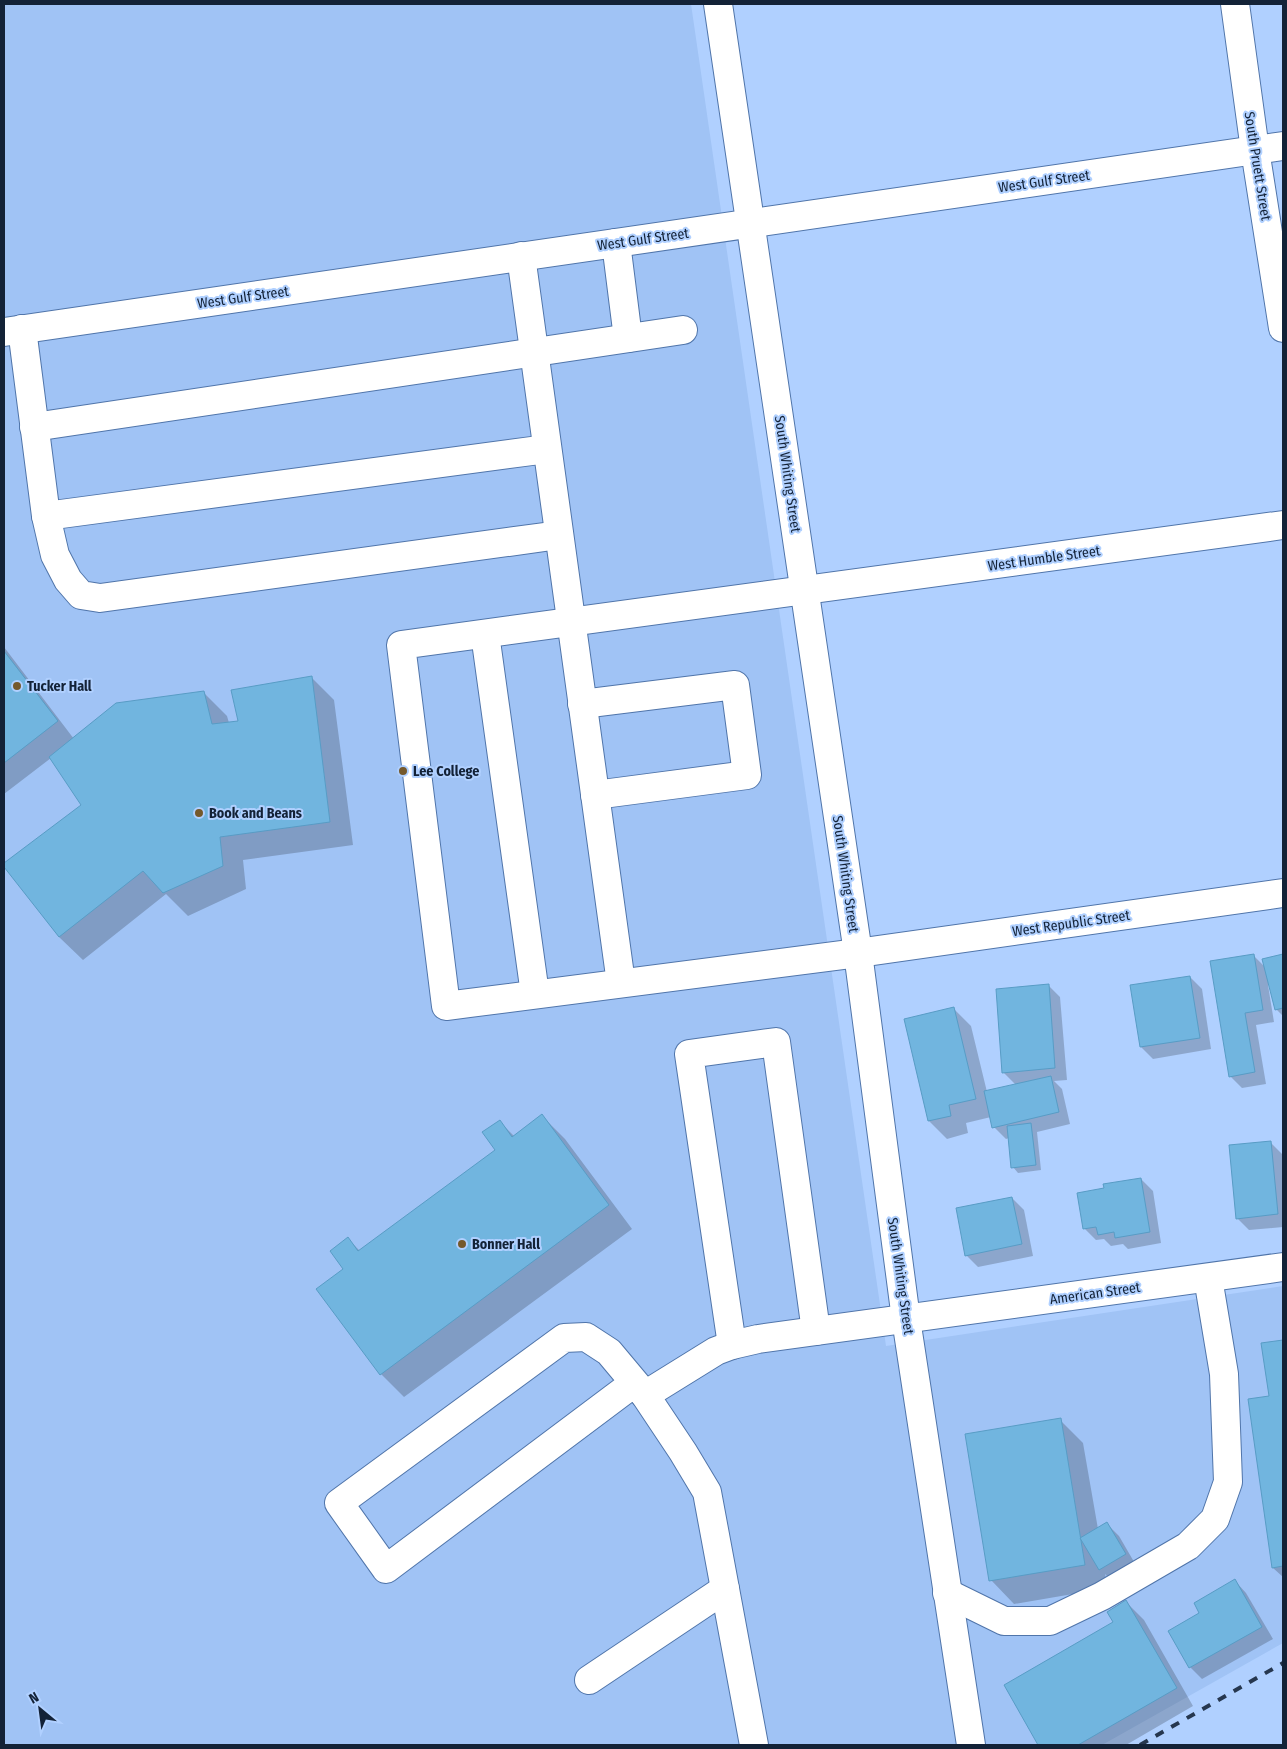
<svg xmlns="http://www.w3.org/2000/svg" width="1287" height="1749" font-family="'Fira Sans Condensed',sans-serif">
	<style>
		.built { fill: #a0c3f5 }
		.shadow { fill: #0003 }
		.building { fill: #71b5df; stroke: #589cc5 }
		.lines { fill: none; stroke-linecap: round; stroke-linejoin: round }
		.minor-casing { stroke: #5075aa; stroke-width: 30 }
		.minor { stroke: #fff; stroke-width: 28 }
		.rail { stroke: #26374f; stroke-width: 4; stroke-dasharray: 9 9; stroke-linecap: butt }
		.poi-dot { fill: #75592c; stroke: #b0d0ff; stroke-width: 2 }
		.labels { text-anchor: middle; stroke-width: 4; stroke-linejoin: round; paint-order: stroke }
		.street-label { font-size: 14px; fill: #132237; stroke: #b0d0ff }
		.poi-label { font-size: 14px; font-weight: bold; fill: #132237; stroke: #b0d0ff; text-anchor: start }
	</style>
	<rect width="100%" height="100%" fill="#b0d0ff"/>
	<path class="built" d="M4,4h687l195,1342 397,-60v357l-181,102h-1098z"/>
	<g class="shadow">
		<path d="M4,647l70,92 129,-47 24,24 2,7 10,-1 72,-45 23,23 19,145 -110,15 3,29 -58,27 -22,-22 -83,66 -24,-23 -55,-72 79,-60 -32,-47 -47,36z"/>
		<path d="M1253,955l13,13 -2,-8 19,-5v61l-7,-7 -6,-24h-2l6,37 -18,3 10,59 -24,4 -12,-12z"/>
		<path d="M1190,977l12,12 9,60 -58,10 -12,-12z"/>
		<path d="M1048,985l12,12 7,83 -13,1 8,8 8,35 -33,8 4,38 -23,3 -5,-6 -4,-29 -3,1 -12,-12 -3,-10 -25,6 2,10 -21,6 -18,-18 24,-113 18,18 16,66 29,-7 -13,-13z"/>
		<path d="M542,1116l23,23 67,90 -228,168 -23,-23 -36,-105 3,-30 12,12 137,-101 2,-29 15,15z"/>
		<path d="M1270,1142l12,12 1,73 -34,3 -12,-12z"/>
		<path d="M1141,1179l12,12 8,52 -33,6 -5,-5 -12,2 -7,-7 -8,1 -12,-12 21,-39z"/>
		<path d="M1012,1198l12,12 9,46 -55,11 -12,-12z"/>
		<path d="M1283,1341v236l-10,-9 -3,-171 -7,-53z"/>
		<path d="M1060,1420l23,23 15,86 9,-5 12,12 18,31 -25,14 -7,-7 3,14 -94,16 -23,-24z"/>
		<path d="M1235,1581l11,12 27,46 -71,40 -12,-12 11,-53z"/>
		<path d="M1126,1602l18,18 49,86 -67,39h-86l-35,-59 110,-63z"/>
	</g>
	<g class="building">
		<path d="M4,651l54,70 -54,42z"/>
		<path d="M312,676l18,146 -110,15 3,29 -60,27 -20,-22 -84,66 -55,-70v-4l77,-58 -32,-48 67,-54 88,-12 8,33 26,-3 -7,-31z"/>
		<path d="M1254,954l9,56 -18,3 10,59 -26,5 -19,-116z"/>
		<path d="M1283,954v54l-8,2 -13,-51z"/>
		<path d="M1190,976l10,62 -60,9 -10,-62z"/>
		<path d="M1049,984l6,84 -53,5 -6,-84z"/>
		<path d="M954,1007l22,92 -27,6 2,11 -23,5 -24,-102z"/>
		<path d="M1051,1076l8,36 -67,16 -8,-37z"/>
		<path d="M542,1114l67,91 -229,170 -64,-86 27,-20 -13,-18 18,-14 10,14 137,-101 -13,-18 18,-12 12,17z"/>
		<path d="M1031,1123l5,42 -25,3 -4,-42z"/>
		<path d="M1271,1141l7,73 -42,5 -7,-74z"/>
		<path d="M1141,1178l9,54 -35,6 -1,-6 -16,3 -2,-8 -13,2 -6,-36 27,-5 -1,-4z"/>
		<path d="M1012,1197l10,47 -57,12 -9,-48z"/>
		<path d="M1283,1340v226l-11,2 -24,-169 21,-3 -8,-53z"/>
		<path d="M1061,1418l24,147 -96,16 -24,-147z"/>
		<path d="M1107,1522l19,32 -27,16 -19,-32z"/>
		<path d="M1235,1579l27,48 -73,41 -21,-37 31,-18 -5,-10z"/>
		<path d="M1126,1600l51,88 -99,57h-40l-34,-60 109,-63 -6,-10z"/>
	</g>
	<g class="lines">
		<defs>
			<g id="minor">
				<path d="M718,4l140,949 48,366 65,426"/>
				<path d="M1235,4l20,146 28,178"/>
				<path d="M616,243l12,95"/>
				<path d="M521,256l100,727"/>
				<path d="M22,329l24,187 9,39 13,25 13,15 19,3 459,-63"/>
				<path d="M4,332l1279,-186"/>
				<path d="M34,427l649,-97"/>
				<path d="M46,516l501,-67"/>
				<path d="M1283,525l-882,120 45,361 412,-53 425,-60"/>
				<path d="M485,634l50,360"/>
				<path d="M582,704l153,-19 12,90 -152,20"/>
				<path d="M732,1345l-43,-291 87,-12 40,289"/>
				<path d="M634,1383l-248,186 -47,-66 225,-165 22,-1 23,15 36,43 38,57 24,40 47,253"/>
				<path d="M645,1395l71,-44 16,-6 26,-6 525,-72"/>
				<path d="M947,1593l57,28h46l52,-25 86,-50 27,-27 13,-37 -4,-108 -16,-96"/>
				<path d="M589,1680l136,-91"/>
			</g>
		</defs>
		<use href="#minor" class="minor-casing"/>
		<use href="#minor" class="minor"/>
		<path class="rail" d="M1140,1745l143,-82"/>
	</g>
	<g class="poi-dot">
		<circle cx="17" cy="686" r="5"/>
		<circle cx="403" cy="771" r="5"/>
		<circle cx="199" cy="813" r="5"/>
		<circle cx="462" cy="1244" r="5"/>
	</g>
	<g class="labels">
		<g class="street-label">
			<text transform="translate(1258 166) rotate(81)" y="5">South Pruett Street</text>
			<text transform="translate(1044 181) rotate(-8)" y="5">West Gulf Street</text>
			<text transform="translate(643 239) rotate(-8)" y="5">West Gulf Street</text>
			<text transform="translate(243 297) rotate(-8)" y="5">West Gulf Street</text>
			<text transform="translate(788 474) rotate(82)" y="5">South Whiting Street</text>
			<text transform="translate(1044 558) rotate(-8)" y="5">West Humble Street</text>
			<text transform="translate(846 874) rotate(82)" y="5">South Whiting Street</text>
			<text transform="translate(1071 923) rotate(-8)" y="5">West Republic Street</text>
			<text transform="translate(901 1276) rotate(82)" y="5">South Whiting Street</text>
			<text transform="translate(1095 1293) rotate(-8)" y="5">American Street</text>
		</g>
		<g class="poi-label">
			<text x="27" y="691">Tucker Hall</text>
			<text x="413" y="776">Lee College</text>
			<text x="209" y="818">Book and Beans</text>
			<text x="472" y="1249">Bonner Hall</text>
		</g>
	</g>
	<rect width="1287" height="1749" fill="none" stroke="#132237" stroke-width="10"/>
	<g transform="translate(40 1709) rotate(331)" stroke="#b0d0ff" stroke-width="4" paint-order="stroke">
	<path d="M0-4L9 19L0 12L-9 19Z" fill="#132237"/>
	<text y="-8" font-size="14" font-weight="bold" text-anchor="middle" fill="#132237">N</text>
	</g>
</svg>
